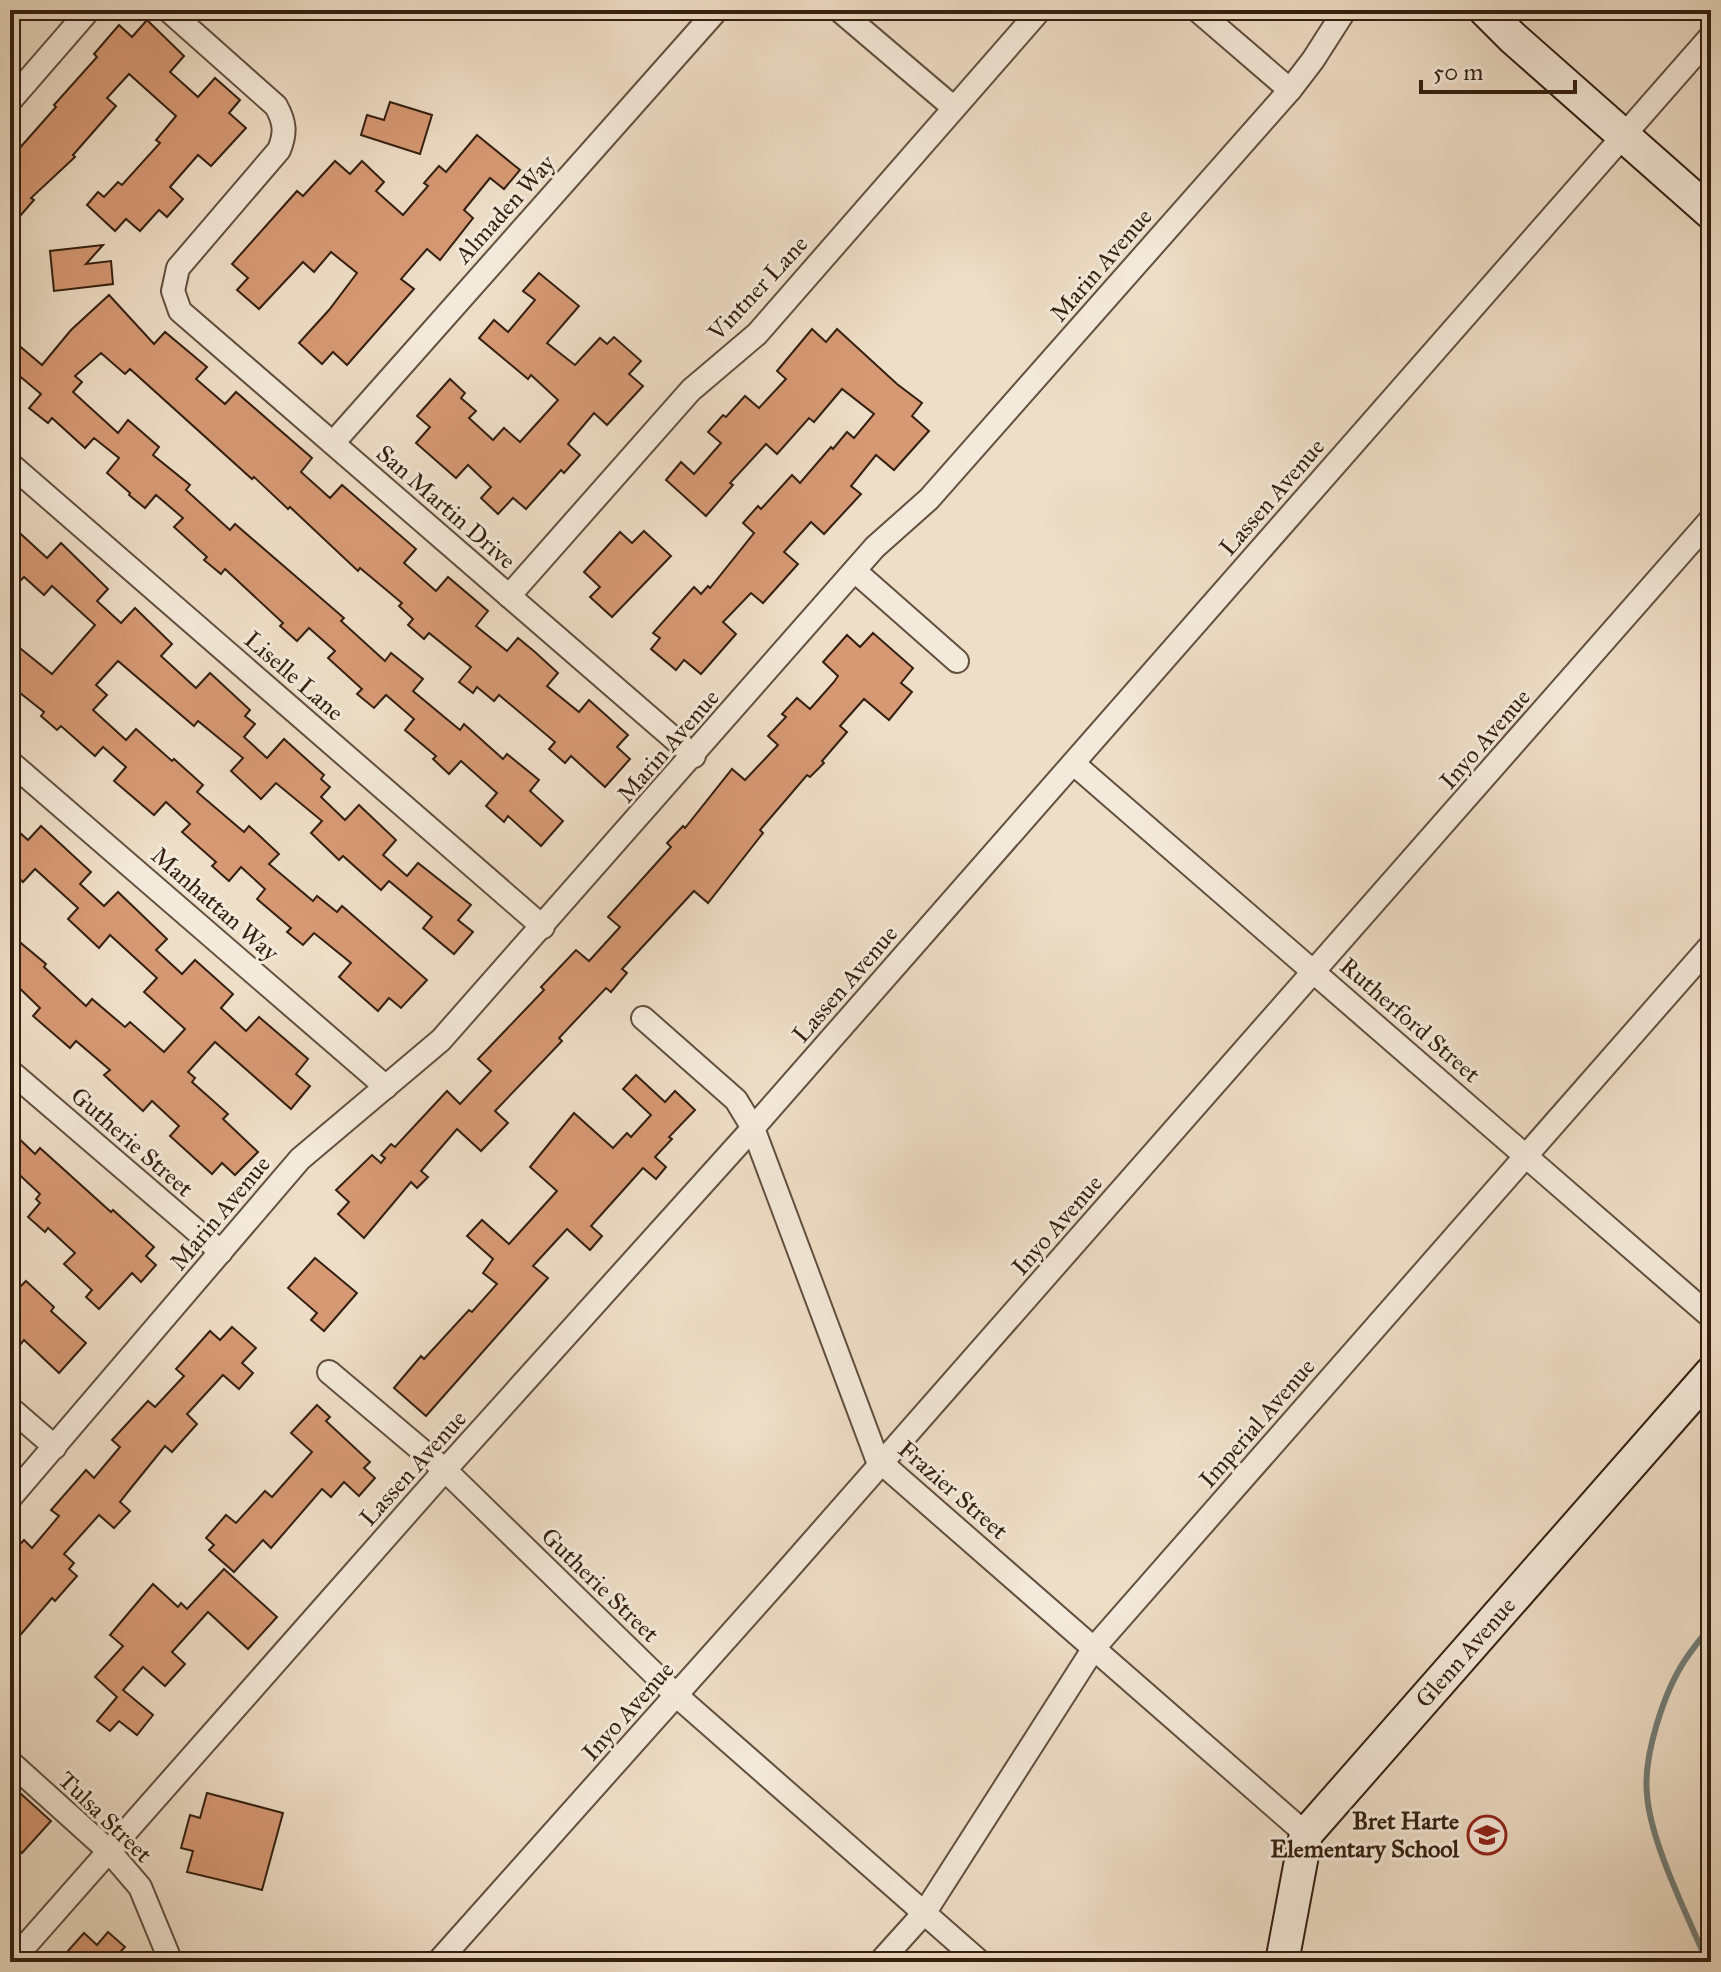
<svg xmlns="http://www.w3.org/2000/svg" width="1721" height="1972" font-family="'IM FELL Great Primer',serif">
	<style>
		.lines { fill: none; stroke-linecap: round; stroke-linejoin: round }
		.stream { stroke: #727d78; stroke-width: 6 }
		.building { fill: #d69974; stroke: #341f10; stroke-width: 2 }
		.street-casing { stroke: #624f3e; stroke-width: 26 }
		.secondary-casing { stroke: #341f10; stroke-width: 36 }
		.street { stroke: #f4eadb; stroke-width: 22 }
		.secondary { stroke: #f4eadb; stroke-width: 32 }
		.labels { text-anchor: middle; stroke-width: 6; stroke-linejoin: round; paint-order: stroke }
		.street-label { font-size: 24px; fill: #341f10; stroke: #f4eadb }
		.poi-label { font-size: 24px; font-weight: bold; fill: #341f10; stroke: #f4eadb; text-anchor: end }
	</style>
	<rect width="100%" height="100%" fill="#eedec7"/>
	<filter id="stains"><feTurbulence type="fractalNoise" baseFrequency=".0025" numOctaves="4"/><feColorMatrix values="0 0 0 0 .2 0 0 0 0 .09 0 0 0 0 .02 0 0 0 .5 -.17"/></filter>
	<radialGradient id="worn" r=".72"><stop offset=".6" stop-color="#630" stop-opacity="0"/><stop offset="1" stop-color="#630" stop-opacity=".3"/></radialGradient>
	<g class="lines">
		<path class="stream" d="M1707,1962c-19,-46 -57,-120 -60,-168 -4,-38 17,-102 38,-134 8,-12 17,-23 26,-34"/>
	</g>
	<g class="building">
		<path d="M147,20l37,36 -14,16 28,25 17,-19 25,22 -11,13 17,15 -35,38 -13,-11 -28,32 13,12 -16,18 -8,-7 -19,21 -14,-12 -11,12 -28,-26 11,-13 6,5 14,-15 4,3 38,-42 -4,-3 20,-24 -47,-42 -22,24 9,8 -43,49 2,2 -44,41 3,2 -14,16 -10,-9v-48l46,-52 -2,-2 43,-48 -3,-3 25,-29 13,12z"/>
		<path d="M390,102l42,13 -12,39 -59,-19 6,-20 17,5z"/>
		<path d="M477,135l43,35 -16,19 -14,-11 -26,32 9,8 -33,42 -13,-11 -26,30 13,10 -67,76 -14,-13 -11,12 -23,-21 30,-33 28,-37 -26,-21 -17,20 -11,-10 -44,47 -22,-19 11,-12 -16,-14 65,-73 6,5 32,-35 15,13 12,-13 22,21 -8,9 27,24 25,-29 -4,-3 15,-17 7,6z"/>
		<path d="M103,245l-17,19 25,-3 2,23 -59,7 -4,-40z"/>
		<path d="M539,273l40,33 -32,37 28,22 25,-27 7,6 7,-7 27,24 -12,13 14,12 -36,39 -13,-12 -26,31 12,11 -16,18 -3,-3 -35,39 -13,-11 -15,16 -17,-16 10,-11 -23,-22 -12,13 -40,-35 14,-16 -13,-11 33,-37 15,14 -4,5 15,13 -7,7 24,22 11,-12 16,14 38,-42 -27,-25 -3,4 -49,-41 15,-18 14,12 27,-32 -12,-9z"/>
		<path d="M109,295l45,49 11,-12 42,35 -11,12 29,25 11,-12 76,66 -11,14 29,26 12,-13 74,64 -12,14 32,28 12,-14 40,34 -12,15 31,25 11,-13 17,14 23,21 -11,13 32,26 10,-12 39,35 -11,12 13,12 -25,28 -34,-31 -6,7 -16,-14 6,-7 -56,-47 -5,6 -17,-14 -4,6 -14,-11 12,-15 -42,-34 -5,6 -16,-14 5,-6 -14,-13 3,-3 -42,-35 -2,3 -68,-64 -2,2 -34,-32 -2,2 -122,-110 -5,5 -24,-21 -26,23 7,6 -9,10 45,41 10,-13 31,27 -6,8 37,30 -4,5 44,40 5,-6 109,94 -3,3 44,40 6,-8 32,26 -10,12 47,39 4,-6 39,35 4,-5 32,26 -9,11 33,30 -22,25 -33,-30 -4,6 -18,-16 11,-13 -36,-32 -12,13 -16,-15 3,-3 -31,-26 9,-11 -28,-24 -12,13 -17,-14 5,-5 -34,-31 7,-7 -26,-23 -12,13 -17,-15 3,-3 -58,-54 -4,5 -17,-14 3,-3 -33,-30 9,-9 -27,-23 -11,13 -16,-13 1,-2 -23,-20 12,-15 -25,-20 -9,10 -33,-30 -4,5 -19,-15 12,-14 -31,-26v-30l32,27 29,-35z"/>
		<path d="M812,329l14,13 11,-13 60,55 25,19 -10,13 17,15 -35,39 -18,-15 -25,31 10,8 -37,40 -13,-12 -27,30 14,12 -35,39 -12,-10 -28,29 13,12 -35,40 -17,-14 -8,10 -25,-21 9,-11 -7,-5 41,-46 7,7 7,-8 2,2 44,-55 -11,-10 15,-17 3,3 31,-34 8,8 31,-36 2,2 14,-17 7,6 20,-24 -32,-25 -28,33 -5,-4 -32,36 -11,-10 -36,39 3,2 -27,31 -40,-36 15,-18 13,12 27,-31 -13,-11 15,-17 3,2 19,-21 14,12 27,-29 -9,-8z"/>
		<path d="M10,524l37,34 14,-15 47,46 -11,12 24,22 14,-15 37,36 -11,12 35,32 14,-15 40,37 -5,6 10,8 -11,13 23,21 17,-19 40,36 -3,4 9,8 -9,10 24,23 14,-15 37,35 -13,15 24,21 11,-13 53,42 -13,15 15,12 -19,22 -31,-26 9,-11 -43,-36 -8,9 -38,-34 -4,4 -28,-27 11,-12 -46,-38 -15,16 -30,-28 12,-13 -45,-37 -4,5 -76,-65 -22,24 11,10 -14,15 33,30 10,-11 36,32 2,-2 29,26 -6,7 47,40 5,-6 30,28 -10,10 44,37 4,-5 20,16 5,-6 85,74 -26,28 -12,-10 -11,13 -39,-34 12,-14 -37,-30 -11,12 -16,-13 4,-4 -34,-29 8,-10 -24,-22 -12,14 -17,-15 4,-4 -34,-30 8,-8 -24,-22 -12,13 -40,-34 12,-14 -23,-20 -8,9 -34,-30 -4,4 -16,-14 3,-4 -34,-27v-45l42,34 43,-49 -43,-39 -8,9 -20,-18 -4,4 -10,-9z"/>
		<path d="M644,531l27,25 -59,61 -22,-20 10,-10 -16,-15 36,-40 12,11z"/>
		<path d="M873,633l40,35 -12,15 11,9 -23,28 -25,-21 -24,27 7,6 -25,29 2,2 -14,14 -3,-2 -47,55 3,3 -55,70 -14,-12 -72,78 5,4 -16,19 -5,-4 -47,50 3,3 -67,70 13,12 -27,28 -24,-22 -36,42 7,6 -11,11 -6,-6 -47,56 -26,-24 11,-12 -13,-12 36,-35 9,8 4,-5 -4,-3 10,-11 4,3 52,-56 13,13 31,-33 -13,-12 66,-69 -3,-3 35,-37 13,11 31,-34 -12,-10 63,-70 -4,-4 16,-17 2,2 47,-59 13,11 33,-35 -10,-9 18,-19 -4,-3 15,-16 13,11 24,-27 4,-6 -15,-14 24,-27 13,12z"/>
		<path d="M10,824l18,16 13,-14 50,46 -11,12 24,22 14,-14 49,47 -11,11 26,24 13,-14 38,34 -12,14 25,23 13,-14 49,42 -12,15 14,12 -19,23 -76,-67 -27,30 7,6 -3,4 36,32 -5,5 35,33 -23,23 -13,-12 -10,11 -42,-38 9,-10 -27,-25 -9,10 -39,-36 6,-5 -34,-29 -6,7 -37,-32 7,-8 -30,-29v-45l36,30 -2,3 42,39 6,-7 33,28 5,-5 34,30 21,-23 -41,-37 13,-14 -47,-43 -11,13 -31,-29 10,-11 -43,-39 -12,13 -13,-12z"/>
		<path d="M636,1075l29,27 10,-11 20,19 -26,27 3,2 -17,18 11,10 -10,12 -13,-11 -52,58 11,10 -12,14 -23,-21 -34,37 15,12 -122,138 -32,-28 27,-32 3,3 45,-49 3,2 25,-28 -14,-11 10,-14 -26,-23 15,-16 27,24 48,-53 -27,-24 44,-54 39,35 14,-15 4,4 20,-22 -28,-26z"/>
		<path d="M10,1130l25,24 5,-6 71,64 2,-2 41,37 -8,9 10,9 -15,17 -9,-9 -33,36 -13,-12 6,-7 -28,-26 11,-11 -27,-25 -3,4 -17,-15 12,-14 -4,-4 4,-5 -30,-28z"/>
		<path d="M315,1258l42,35 -33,38 -13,-11 6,-7 -29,-25z"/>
		<path d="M26,1281l28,26 -3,4 35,32 -27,30 -35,-33 -4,5 -10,-9v-54l8,7z"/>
		<path d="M232,1327l24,21 -14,15 11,10 -14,16 -16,-14 -36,39 10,10 -25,28 -7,-6 -34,42 -11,14 10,9 -16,17 -15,-13 -35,39 10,9 -5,6 8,7 -22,25 -3,-3 -42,49v-92l14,-15 8,8 27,-32 -8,-6 35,-40 8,8 26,-31 -8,-7 36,-39 7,6 29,-31 -8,-7 34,-38 10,9z"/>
		<path d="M317,1405l13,12 -4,4 44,41 -6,6 11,10 -16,18 -15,-14 -13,15 -9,-8 -51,59 -8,-8 -29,32 -25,-22 5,-5 -8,-7 20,-23 10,8 29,-32 7,6 40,-45 -21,-19z"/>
		<path d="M224,1569l53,48 -29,32 -40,-37 -36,40 13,12 -20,22 -22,-19 -20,23 30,25 -16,20 -18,-14 -9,10 -13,-10 20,-24 -22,-20 28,-31 -13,-11 43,-51 25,23 3,-4 6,6z"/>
		<path d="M10,1784l41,37 -29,32 -12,-11z"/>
		<path d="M207,1793l76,20 -21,77 -75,-18 6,-21 -12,-3 9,-33 10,3z"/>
		<path d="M108,1932l17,15 -12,12 3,3h-58l26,-29 13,12z"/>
	</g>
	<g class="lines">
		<defs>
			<g id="street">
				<path d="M168,10l108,96c9,16 10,27 3,44l-101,118 -5,23 7,20 514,445"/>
				<path d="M839,10l115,98"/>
				<path d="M1197,10l93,80"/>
				<path d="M10,101l79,-91"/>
				<path d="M333,443l384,-433"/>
				<path d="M10,464l533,463"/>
				<path d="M856,572l101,89"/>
				<path d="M509,596l182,-206 66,-56 283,-324"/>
				<path d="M10,762l376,325"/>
				<path d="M1074,764l637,553"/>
				<path d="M643,1018l93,82 17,28 124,331 429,375"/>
				<path d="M10,1071l211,181"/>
				<path d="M329,1372l116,98 232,226 303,266"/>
				<path d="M10,1408l45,39"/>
				<path d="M10,1498l290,-339 141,-119 434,-493 54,-48 361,-409 23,-30 32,-50"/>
				<path d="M10,1762l100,90 30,35 31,75"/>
				<path d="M11,1962l434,-492 308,-342 958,-1092"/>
				<path d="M438,1962l346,-388 927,-1055"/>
				<path d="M880,1962l45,-50 169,-264 617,-703"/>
			</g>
			<g id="secondary">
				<path d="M1485,10l28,28 198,175"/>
				<path id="s1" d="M1282,1962l24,-128 405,-461"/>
			</g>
		</defs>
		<use href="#street" class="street-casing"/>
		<use href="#secondary" class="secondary-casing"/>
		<use href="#street" class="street"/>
		<use href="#secondary" class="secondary"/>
	</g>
	<defs>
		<symbol id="school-ring" viewBox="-11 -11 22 22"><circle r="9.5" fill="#f4eadb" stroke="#8f2418" stroke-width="1.5"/><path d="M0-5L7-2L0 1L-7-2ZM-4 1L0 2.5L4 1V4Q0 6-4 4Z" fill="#8f2418"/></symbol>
	</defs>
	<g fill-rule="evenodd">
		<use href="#school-ring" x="1465" y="1813" width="44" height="44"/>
	</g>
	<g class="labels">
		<g class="street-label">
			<text transform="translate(505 209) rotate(-48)" y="8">Almaden Way</text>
			<text transform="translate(1101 265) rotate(-49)" y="8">Marin Avenue</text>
			<text transform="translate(758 288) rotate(-47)" y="8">Vintner Lane</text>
			<text transform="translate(1272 497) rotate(-49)" y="8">Lassen Avenue</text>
			<text transform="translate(446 507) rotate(41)" y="8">San Martin Drive</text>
			<text transform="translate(294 676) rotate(41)" y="8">Liselle Lane</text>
			<text transform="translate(1485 739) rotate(-49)" y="8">Inyo Avenue</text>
			<text transform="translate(668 746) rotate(-49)" y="8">Marin Avenue</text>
			<text transform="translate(215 904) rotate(41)" y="8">Manhattan Way</text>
			<text transform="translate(845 984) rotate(-49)" y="8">Lassen Avenue</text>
			<text transform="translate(1410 1020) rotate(41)" y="8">Rutherford Street</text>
			<text transform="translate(132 1142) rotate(41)" y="8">Gutherie Street</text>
			<text transform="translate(220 1213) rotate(-50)" y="8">Marin Avenue</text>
			<text transform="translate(1057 1225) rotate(-49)" y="8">Inyo Avenue</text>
			<text transform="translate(1257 1423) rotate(-49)" y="8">Imperial Avenue</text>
			<text transform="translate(413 1468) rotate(-48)" y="8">Lassen Avenue</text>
			<text transform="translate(953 1490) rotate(41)" y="8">Frazier Street</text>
			<text transform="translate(600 1585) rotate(44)" y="8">Gutherie Street</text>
			<text dy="8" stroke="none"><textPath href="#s1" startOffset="372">Glenn Avenue</textPath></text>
			<text transform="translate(628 1711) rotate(-48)" y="8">Inyo Avenue</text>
			<text transform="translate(105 1817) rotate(44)" y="8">Tulsa Street</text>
		</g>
		<g class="poi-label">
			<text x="1459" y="1829">Bret Harte<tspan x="1459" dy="28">Elementary School</tspan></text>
		</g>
	</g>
	<rect width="1721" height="1972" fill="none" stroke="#eedec7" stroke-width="40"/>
	<rect x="12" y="12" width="1697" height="1948" fill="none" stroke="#341f10" stroke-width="4"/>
	<rect x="20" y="20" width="1681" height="1932" fill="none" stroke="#341f10" stroke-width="2"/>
	<path d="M1421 80v12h154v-12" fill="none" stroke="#341f10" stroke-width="4"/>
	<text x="1433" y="80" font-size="24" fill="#341f10" stroke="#f4eadb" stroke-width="6" paint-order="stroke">50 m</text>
	<rect width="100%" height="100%" filter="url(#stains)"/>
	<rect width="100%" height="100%" fill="url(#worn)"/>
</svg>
